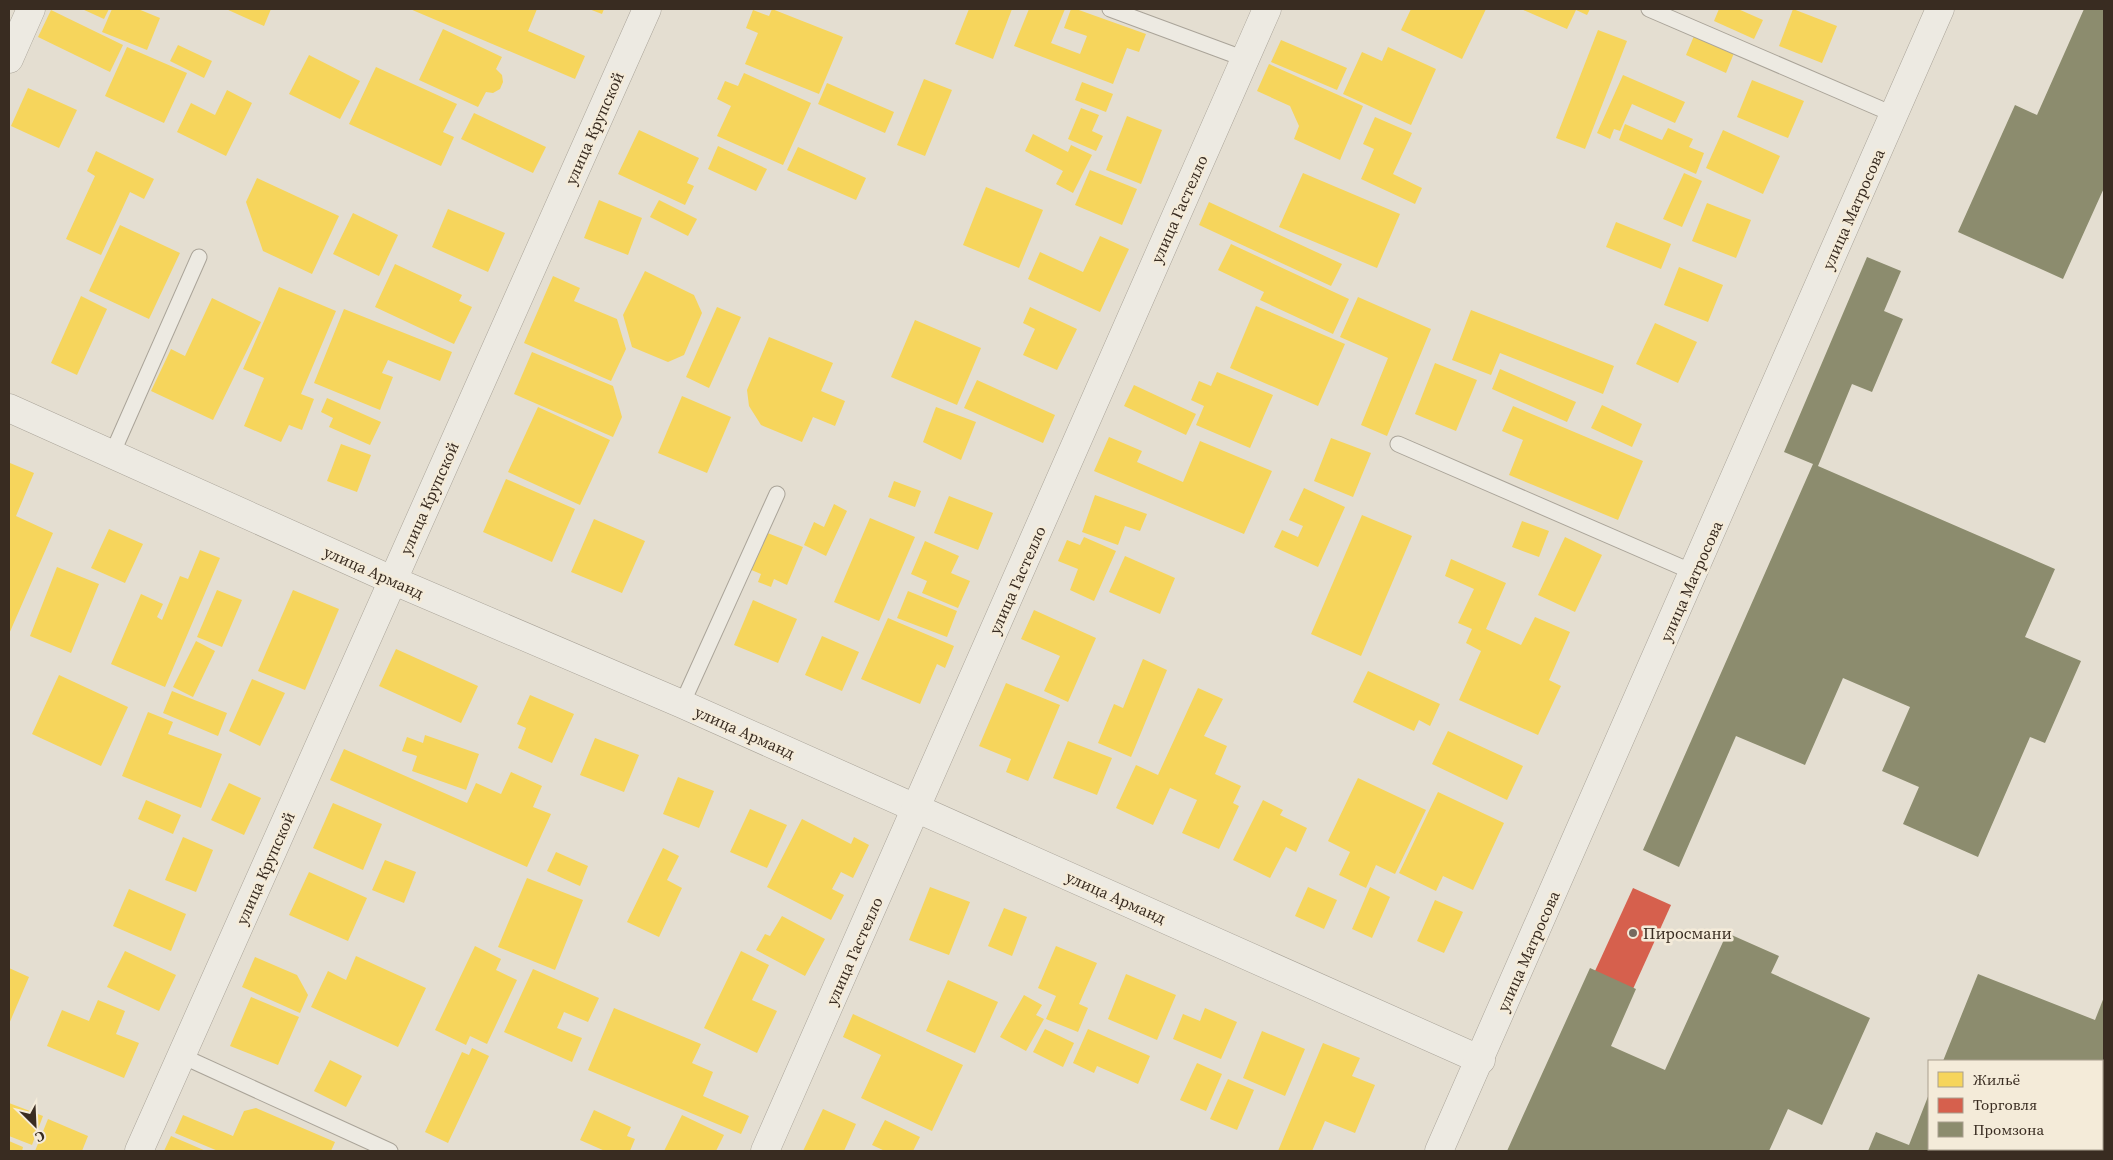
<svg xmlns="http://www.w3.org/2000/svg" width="2113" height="1160" font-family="'Source Serif 4',serif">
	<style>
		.homes { fill: #f6d55c }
		.shops { fill: #d6604d }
		.industry { fill: #8c8c6e }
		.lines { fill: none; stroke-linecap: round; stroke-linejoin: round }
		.service-casing { stroke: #aaa499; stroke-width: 17 }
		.minor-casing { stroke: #aaa499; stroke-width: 29 }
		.service { stroke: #edeae2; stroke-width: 15 }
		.minor { stroke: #edeae2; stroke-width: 28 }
		.poi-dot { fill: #756a5f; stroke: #f4ebd9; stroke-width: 2 }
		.labels { text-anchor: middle; stroke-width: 5; stroke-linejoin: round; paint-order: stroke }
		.street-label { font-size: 16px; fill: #392c21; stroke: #f4ebd9 }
		.poi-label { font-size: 16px; fill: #392c21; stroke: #f4ebd9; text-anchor: start }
	</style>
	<rect width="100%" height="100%" fill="#e4ded1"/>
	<g class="homes">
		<path d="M82,9h27l-5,10z"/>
		<path d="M112,9h26l22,9 -13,32 -45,-18z"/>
		<path d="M226,9h45l-7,17z"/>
		<path d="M410,9h127l-9,22 57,25 -10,23z"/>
		<path d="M589,9h15l-2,5z"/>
		<path d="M772,9l71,28 -24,57 -74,-30 13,-31 -12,-5 7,-18 16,6z"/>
		<path d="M969,9h43l-19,50 -38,-15z"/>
		<path d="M1029,9h36l-14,34 29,11 7,-18 -23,-8 7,-19h5l70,25 -7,18 -12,-4 -14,36 -99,-38z"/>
		<path d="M1411,9h75l-24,50 -61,-29z"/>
		<path d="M1521,9h69l-3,6 -11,-5 -9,19z"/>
		<path d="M1719,9h19l25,11 -9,19 -40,-18z"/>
		<path d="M1793,9l44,17 -15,37 -43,-17z"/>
		<path d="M51,10l72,35 -13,27 -72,-35z"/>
		<path d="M443,29l59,28 -6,12 6,6 1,7 -3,7 -7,4 -7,-1 -8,15 -59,-27z"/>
		<path d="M1598,30l29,11 -42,108 -29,-11z"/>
		<path d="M1694,36l40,17 -8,20 -40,-18z"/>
		<path d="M1281,40l66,28 -10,22 -66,-28z"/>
		<path d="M178,45l34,16 -8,17 -34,-17z"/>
		<path d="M127,47l60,26 -23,50 -59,-27z"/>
		<path d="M1388,47l48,22 -25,56 -68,-31 19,-42 20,9z"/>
		<path d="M309,55l51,26 -20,38 -51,-25z"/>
		<path d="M1269,64l94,42 -23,54 -46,-21 5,-13 -9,-20 -33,-15z"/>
		<path d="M376,67l81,37 -14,28 11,5 -13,29 -92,-42z"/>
		<path d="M744,73l67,30 -28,62 -66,-29 14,-30 -14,-7 8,-18 13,5z"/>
		<path d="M1623,75l62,27 -10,21 -43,-19 -12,27 -6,-2 -4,10 -13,-6z"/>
		<path d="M924,79l28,11 -27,66 -28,-11z"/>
		<path d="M1752,80l52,21 -16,37 -51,-21z"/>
		<path d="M1082,82l31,12 -7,18 -31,-12z"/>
		<path d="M827,83l67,29 -9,21 -67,-29z"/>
		<path d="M28,88l49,22 -18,38 -48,-22z"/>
		<path d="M227,90l25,13 -26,53 -49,-24 14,-29 24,12z"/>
		<path d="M1081,108l18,7 -7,16 11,5 -7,15 -28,-12z"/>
		<path d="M474,113l72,34 -13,26 -72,-34z"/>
		<path d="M1127,116l35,14 -21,54 -35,-14z"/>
		<path d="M1375,117l37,16 -19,41 29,14 -7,16 -54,-25 13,-30 -11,-5z"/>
		<path d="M1625,124l37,16 6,-12 25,11 -4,8 15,6 -8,21 -77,-34z"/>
		<path d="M639,130l60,28 -12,25 7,3 -9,19 -67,-31z"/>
		<path d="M1723,130l57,26 -17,38 -57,-26z"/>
		<path d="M1033,134l35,18 3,-7 21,10 -19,38 -17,-9 7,-13 -38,-20z"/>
		<path d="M718,146l49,23 -11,22 -48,-22z"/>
		<path d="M798,147l68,31 -10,22 -69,-30z"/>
		<path d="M96,151l58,28 -10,20 -14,-7 -29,63 -35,-16 29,-63 -8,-5z"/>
		<path d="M1090,170l47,19 -15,36 -47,-20z"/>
		<path d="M1303,173l97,41 -23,54 -98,-41z"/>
		<path d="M1684,173l18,8 -20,46 -19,-8z"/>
		<path d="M257,178l82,38 -27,58 -49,-23 -17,-49z"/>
		<path d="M986,187l57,23 -24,58 -56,-23z"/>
		<path d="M599,200l43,18 -14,37 -44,-17z"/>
		<path d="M659,200l38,19 -9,17 -38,-19z"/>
		<path d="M1209,202l133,62 -11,22 -132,-61z"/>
		<path d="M1707,203l44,17 -15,38 -44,-17z"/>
		<path d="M448,209l57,24 -17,39 -56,-25z"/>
		<path d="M353,213l45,22 -19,41 -46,-22z"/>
		<path d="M1616,222l55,22 -10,25 -55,-22z"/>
		<path d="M120,225l60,28 -31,66 -60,-28z"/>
		<path d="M1100,236l29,13 -29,63 -72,-33 12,-27 43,20z"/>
		<path d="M1231,244l118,55 -16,35 -73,-34 4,-8 -46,-22z"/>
		<path d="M395,264l67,31 -3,6 13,6 -18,37 -79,-37z"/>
		<path d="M1679,267l44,18 -15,37 -44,-17z"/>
		<path d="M645,271l49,24 8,18 -18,42 -16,7 -36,-15 -9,-32z"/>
		<path d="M553,276l27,12 -6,13 43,18 9,30 -15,32 -87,-38z"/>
		<path d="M279,287l57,24 -35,83 13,5 -12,31 -13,-5 -8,17 -37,-16 20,-48 -21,-9z"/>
		<path d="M81,296l26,13 -30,66 -26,-12z"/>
		<path d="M1358,297l73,32 -44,107 -26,-11 27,-67 -48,-21z"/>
		<path d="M212,298l49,24 -48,98 -62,-29 20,-42 14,7z"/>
		<path d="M1256,306l89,38 -27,62 -88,-38z"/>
		<path d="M717,307l24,10 -32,71 -23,-11z"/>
		<path d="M1030,307l47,22 -20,41 -34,-15 12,-26 -12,-6z"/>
		<path d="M344,309l108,43 -12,29 -52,-21 -6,13 11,4 -13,33 -66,-27z"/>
		<path d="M1471,310l143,56 -11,28 -103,-41 -9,22 -39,-15z"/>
		<path d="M915,320l66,28 -24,57 -66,-28z"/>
		<path d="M1655,323l42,19 -19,41 -42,-19z"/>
		<path d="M769,337l64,26 -12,28 24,10 -10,25 -22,-9 -11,25 -41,-17 -12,-19 -2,-16z"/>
		<path d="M532,352l81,34 9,31 -9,20 -99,-43z"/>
		<path d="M1435,363l42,17 -21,51 -41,-17z"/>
		<path d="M1500,369l76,33 -9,20 -75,-33z"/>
		<path d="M1217,372l56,23 -23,53 -54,-23 8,-19 -13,-6 8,-19 12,5z"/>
		<path d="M977,380l78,35 -12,28 -79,-35z"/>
		<path d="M1134,385l62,29 -10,21 -62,-29z"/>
		<path d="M682,396l49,21 -24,56 -49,-20z"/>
		<path d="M327,398l54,24 -11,23 -41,-18 4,-9 -12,-6z"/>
		<path d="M1602,405l40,19 -10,23 -41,-19z"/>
		<path d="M1513,406l130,55 -25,59 -109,-45 14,-35 -21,-9z"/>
		<path d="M538,407l72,33 -30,65 -72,-33z"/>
		<path d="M936,407l40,15 -15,38 -38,-18z"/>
		<path d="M1109,437l33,14 -5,11 46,20 17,-41 72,30 -28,63 -150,-63z"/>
		<path d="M1331,438l40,15 -18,44 -39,-16z"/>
		<path d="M341,444l30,11 -14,37 -30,-11z"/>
		<path d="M10,463l24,10 -18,43 37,17 -44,101z"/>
		<path d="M506,479l69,30 -23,53 -69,-30z"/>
		<path d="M894,481l27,10 -6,16 -27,-10z"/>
		<path d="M1304,488l41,19 -27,60 -44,-20 8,-17 16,7 5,-11 -14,-6z"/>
		<path d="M1095,495l52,19 -7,17 -15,-5 -7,19 -36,-13z"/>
		<path d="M949,496l44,17 -15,37 -44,-17z"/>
		<path d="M834,504l13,7 -21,45 -22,-11 10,-23 10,5z"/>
		<path d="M1362,515l50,21 -51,120 -50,-22z"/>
		<path d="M870,518l45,19 -36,84 -45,-19z"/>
		<path d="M594,519l51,22 -23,52 -51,-21z"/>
		<path d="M1522,521l27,10 -10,26 -27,-10z"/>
		<path d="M109,529l34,15 -18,39 -34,-15z"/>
		<path d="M765,532l38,15 -16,38 -13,-6 -3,8 -13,-5 3,-8 -12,-5z"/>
		<path d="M1084,537l32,14 -22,50 -24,-11 8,-21 -20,-8 9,-21 13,5z"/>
		<path d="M1565,537l37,18 -27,57 -37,-17z"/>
		<path d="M925,541l34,15 -8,17 19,8 -12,27 -36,-15 5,-12 -16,-7z"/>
		<path d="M200,550l20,8 -55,129 -54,-23 30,-70 22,10 -6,13 5,3 18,-44 8,3z"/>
		<path d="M1125,556l50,22 -15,36 -51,-22z"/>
		<path d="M1451,559l55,24 -20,46 35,16 14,-28 35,15 -21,48 12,6 -23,49 -79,-35 22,-49 -15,-8 6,-14 -14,-6 16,-34 -29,-13z"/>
		<path d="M57,567l42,17 -28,69 -41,-17z"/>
		<path d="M217,590l25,10 -20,47 -25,-10z"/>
		<path d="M293,590l46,19 -34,81 -47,-19z"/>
		<path d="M908,591l49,20 -10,26 -50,-19z"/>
		<path d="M753,600l44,19 -19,44 -44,-18z"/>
		<path d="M1034,610l62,28 -28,64 -24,-11 16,-35 -39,-17z"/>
		<path d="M888,618l66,28 -9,22 -8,-4 -17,40 -59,-25z"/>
		<path d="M822,636l37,16 -17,39 -37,-16z"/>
		<path d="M196,641l19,10 -22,46 -20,-10z"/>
		<path d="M396,649l82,37 -17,37 -82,-37z"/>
		<path d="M1143,659l24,11 -36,87 -33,-14 16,-39 9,4z"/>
		<path d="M1368,671l72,33 -10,22 -11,-6 -5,11 -61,-29z"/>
		<path d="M59,675l69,32 -27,59 -69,-32z"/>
		<path d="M252,679l33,14 -25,53 -31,-15z"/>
		<path d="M1006,683l54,22 -32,76 -22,-9 5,-13 -32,-13z"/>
		<path d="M1198,688l25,11 -19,37 23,10 -12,28 26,12 -8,17 6,3 -20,43 -37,-16 15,-33 -27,-12 -17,37 -37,-17 20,-43 22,10z"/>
		<path d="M172,691l55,22 -9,23 -55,-23z"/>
		<path d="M530,695l44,19 -22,49 -34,-15 8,-20 -9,-4z"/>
		<path d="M148,712l25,10 -5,12 54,20 -21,54 -79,-32z"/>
		<path d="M1448,731l75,35 -16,34 -75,-36z"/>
		<path d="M425,735l54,19 -13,36 -54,-19 5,-15 -15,-5 5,-14 16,6z"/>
		<path d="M595,738l44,17 -15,37 -44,-17z"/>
		<path d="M1068,741l44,17 -15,37 -44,-17z"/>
		<path d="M344,749l123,54 9,-20 25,11 10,-22 31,14 -9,21 18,7 -24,53 -197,-87z"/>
		<path d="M678,777l36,14 -15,37 -36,-14z"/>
		<path d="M1358,778l68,32 -31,64 -19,-9 -10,23 -27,-13 11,-23 -22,-11z"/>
		<path d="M229,783l32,15 -17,37 -33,-15z"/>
		<path d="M1438,792l66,31 -31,67 -30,-14 -7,15 -37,-18z"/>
		<path d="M146,800l35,15 -8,19 -35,-15z"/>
		<path d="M1263,800l20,10 -3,5 27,13 -11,24 -10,-5 -16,31 -37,-18z"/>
		<path d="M333,803l49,21 -19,46 -50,-22z"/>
		<path d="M750,809l37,16 -20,43 -37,-16z"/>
		<path d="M802,819l49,25 3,-7 15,8 -16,33 -12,-6 -9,17 12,6 -13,25 -64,-33z"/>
		<path d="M183,837l30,13 -17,42 -31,-12z"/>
		<path d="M663,848l16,8 -12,24 15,8 -23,49 -32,-15z"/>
		<path d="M556,852l32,14 -8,20 -33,-15z"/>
		<path d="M385,860l31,12 -12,31 -32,-13z"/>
		<path d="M309,872l58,26 -19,43 -59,-26z"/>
		<path d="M527,878l56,22 -28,70 -57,-23z"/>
		<path d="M930,887l40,15 -21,53 -40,-15z"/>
		<path d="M1308,887l29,13 -13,29 -29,-13z"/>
		<path d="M1370,887l20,10 -18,41 -20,-9z"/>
		<path d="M129,889l57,25 -15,37 -58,-25z"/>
		<path d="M1435,900l28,12 -19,41 -27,-12z"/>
		<path d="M1004,908l23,9 -15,39 -24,-10z"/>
		<path d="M782,916l43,23 -20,37 -49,-26 9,-16 5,2z"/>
		<path d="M475,946l26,13 -5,11 21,10 -30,64 -17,-8 -4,9 -31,-15z"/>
		<path d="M1056,946l41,17 -18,41 9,4 -10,24 -32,-13 10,-23 -18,-8z"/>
		<path d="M125,951l51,24 -17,36 -52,-24z"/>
		<path d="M741,951l28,14 -17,35 25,11 -20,42 -53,-25z"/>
		<path d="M356,956l70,32 -28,59 -87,-40 17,-36 18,9z"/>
		<path d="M255,957l42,18 11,20 -8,18 -58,-26z"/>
		<path d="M9,968l20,9 -20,47z"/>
		<path d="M533,969l66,29 -11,24 -24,-10 -7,16 25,10 -10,24 -68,-30z"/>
		<path d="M1126,974l50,21 -19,45 -49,-21z"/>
		<path d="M948,980l50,22 -23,51 -49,-22z"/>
		<path d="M1024,995l18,10 -6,10 8,4 -18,32 -26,-14z"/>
		<path d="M251,997l48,20 -21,48 -48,-19z"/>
		<path d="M98,1000l27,11 -9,23 23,9 -15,35 -77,-32 15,-36 27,11z"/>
		<path d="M614,1008l87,36 -9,19 21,9 -10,24 46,20 -8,18 -153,-64z"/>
		<path d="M1205,1008l32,14 -16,37 -48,-20 10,-25 17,7z"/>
		<path d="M853,1014l110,51 -31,66 -71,-33 20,-43 -38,-18z"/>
		<path d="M1045,1029l29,14 -11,24 -30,-15z"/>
		<path d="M1088,1029l62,27 -12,28 -41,-18 -3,7 -21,-10z"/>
		<path d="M1262,1031l43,18 -20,47 -42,-18z"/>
		<path d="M1323,1043l37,15 -8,18 23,9 -20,48 -30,-12 -13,30h-34z"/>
		<path d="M472,1048l17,8 -41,87 -23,-11 37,-80 7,3z"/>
		<path d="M330,1060l32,16 -16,31 -32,-16z"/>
		<path d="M1197,1063l25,11 -16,37 -26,-11z"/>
		<path d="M1228,1079l26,11 -17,40 -27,-11z"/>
		<path d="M9,1103l34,13 -11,29 -23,-9z"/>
		<path d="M256,1108l79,34 -4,9h-113l-43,-18 8,-18 50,21 11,-25z"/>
		<path d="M823,1109l33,15 -12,27h-41z"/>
		<path d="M594,1110l37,17 -4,9 8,3 -5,12h-25l-25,-11z"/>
		<path d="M682,1115l42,20 -8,16h-52z"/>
		<path d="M48,1119l40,17 -6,15h-47z"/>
		<path d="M885,1120l35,17 -7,14h-28l-13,-6z"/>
		<path d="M171,1136l35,15h-42z"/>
		<path d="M9,1141l14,6 -1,4h-13z"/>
	</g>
	<path class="shops" d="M1633,888l38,17 -38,84 -38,-18z"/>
	<g class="industry">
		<path d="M2084,9h20v179l-41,91 -105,-47 57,-127 22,10z"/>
		<path d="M1867,257l34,14 -17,40 19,8 -31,73 -20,-8 -34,82 237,103 -30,68 56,24 -36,82 -15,-6 -52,120 -75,-33 16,-37 -37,-16 28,-64 -67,-29 -38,87 -69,-29 -57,131 -36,-17 170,-386 -29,-12z"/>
		<path d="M1727,933l52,23 -8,17 99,45 -48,107 -34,-16 -19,42h-262l83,-183 46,21 -25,57 54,24z"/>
		<path d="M1978,974l117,46 9,-23v154h-236l8,-19 33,13 20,-51v55h173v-88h-159z"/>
	</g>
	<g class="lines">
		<defs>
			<g id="service">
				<path d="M1110,9l135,50"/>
				<path d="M1649,9l246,106"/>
				<path d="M1398,444l297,129"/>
				<path d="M112,454l87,-197"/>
				<path d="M682,704l95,-210"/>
				<path d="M182,1056l208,95"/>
			</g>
			<g id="minor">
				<path d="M9,59l22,-50"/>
				<path d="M9,408l383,172 290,124 799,356"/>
				<path d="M139,1151l508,-1142"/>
				<path d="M765,1151l502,-1142"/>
				<path d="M1439,1151l501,-1142"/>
			</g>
		</defs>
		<use href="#service" class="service-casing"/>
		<use href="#minor" class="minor-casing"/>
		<use href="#service" class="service"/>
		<use href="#minor" class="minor"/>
	</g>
	<circle class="poi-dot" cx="1633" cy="933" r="5"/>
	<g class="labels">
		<g class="street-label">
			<text transform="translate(594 128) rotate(-66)" y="6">улица Крупской</text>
			<text transform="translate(1179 209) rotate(-66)" y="6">улица Гастелло</text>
			<text transform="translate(1853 209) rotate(-66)" y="6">улица Матросова</text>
			<text transform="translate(429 498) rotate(-66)" y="6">улица Крупской</text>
			<text transform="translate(374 572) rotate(24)" y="6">улица Арманд</text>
			<text transform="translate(1017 580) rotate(-66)" y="6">улица Гастелло</text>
			<text transform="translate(1691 581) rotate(-66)" y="6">улица Матросова</text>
			<text transform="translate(745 732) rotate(24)" y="6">улица Арманд</text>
			<text transform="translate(265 868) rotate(-66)" y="6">улица Крупской</text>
			<text transform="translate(1116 897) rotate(24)" y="6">улица Арманд</text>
			<text transform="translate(854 951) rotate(-66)" y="6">улица Гастелло</text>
			<text transform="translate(1528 951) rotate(-66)" y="6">улица Матросова</text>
		</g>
		<g class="poi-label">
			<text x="1643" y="939">Пиросмани</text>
		</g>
	</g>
	<rect width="2113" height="1160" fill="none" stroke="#392c21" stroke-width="20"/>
	<rect x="1928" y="1060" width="175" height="90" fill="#f4ebd9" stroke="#a99f8f"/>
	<rect x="1938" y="1072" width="25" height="15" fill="#f6d55c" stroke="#a99f8f"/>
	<text x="1973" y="1085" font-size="15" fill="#392c21">Жильё</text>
	<rect x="1938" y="1098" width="25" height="15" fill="#d6604d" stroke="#a99f8f"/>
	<text x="1973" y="1110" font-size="15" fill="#392c21">Торговля</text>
	<rect x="1938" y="1122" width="25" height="15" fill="#8c8c6e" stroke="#a99f8f"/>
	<text x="1973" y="1135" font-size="15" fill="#392c21">Промзона</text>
	<g transform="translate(35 1125) rotate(156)" stroke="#f4ebd9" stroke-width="4" paint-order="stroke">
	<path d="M0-4L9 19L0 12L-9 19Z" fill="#392c21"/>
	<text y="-8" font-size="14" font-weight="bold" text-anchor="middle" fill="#392c21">С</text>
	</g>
</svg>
